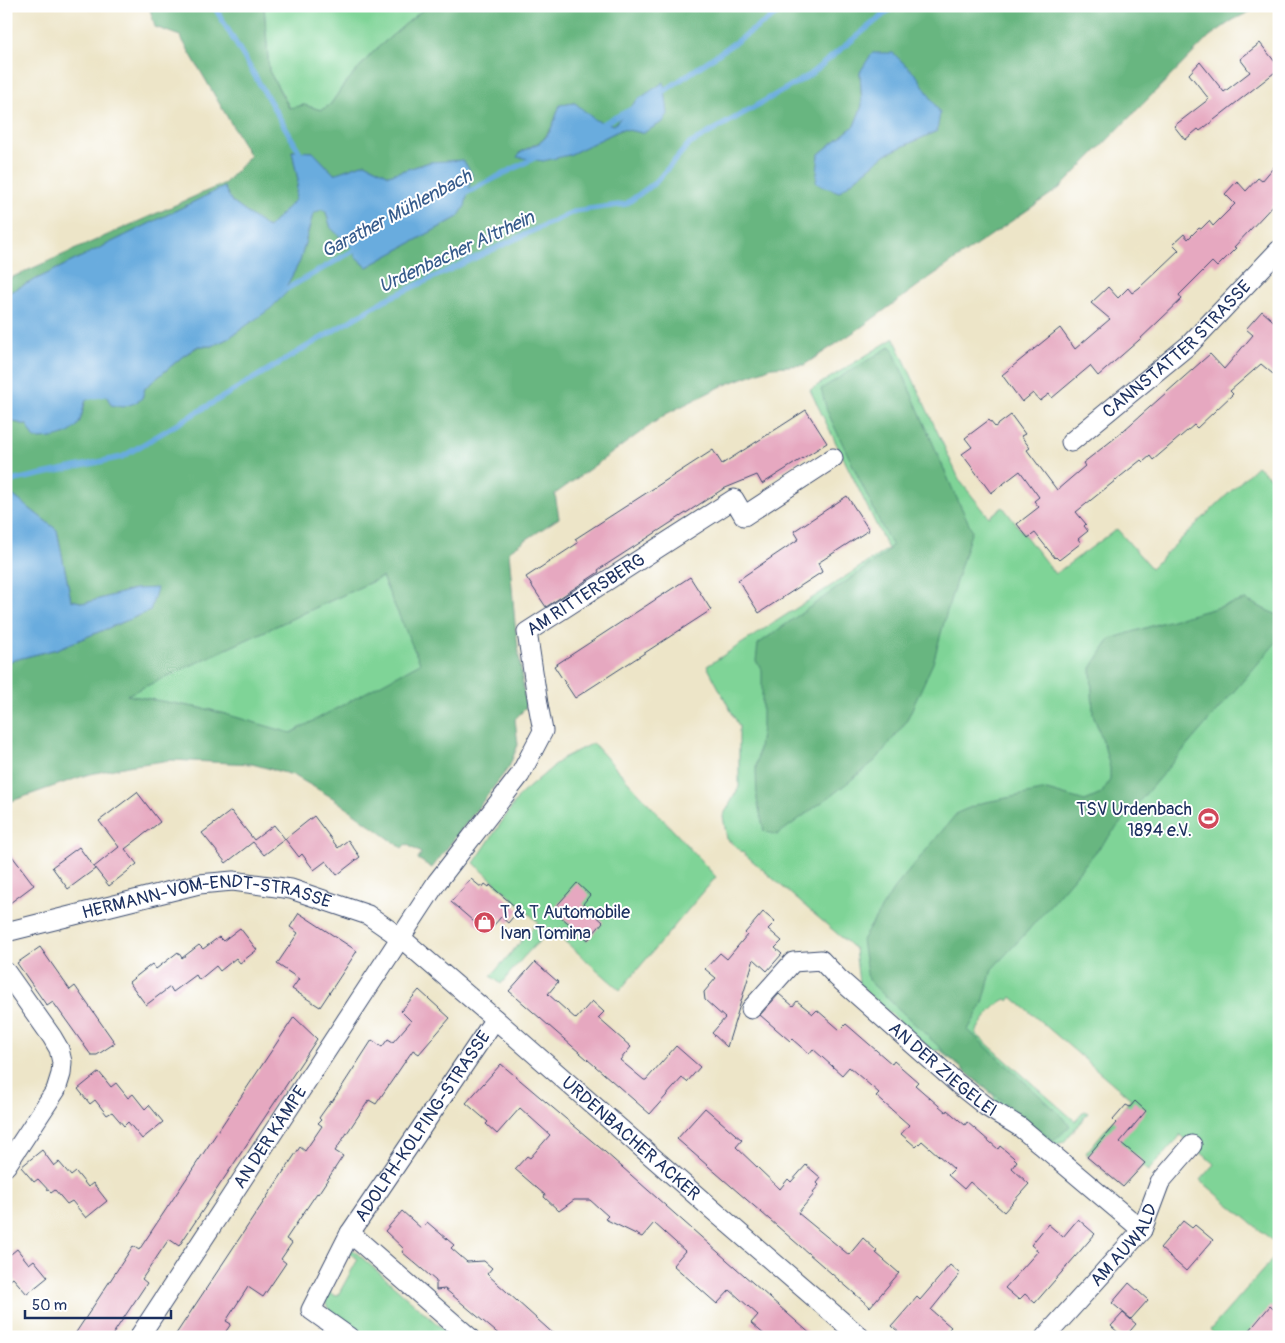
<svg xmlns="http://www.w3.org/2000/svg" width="1285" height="1343" font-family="Pangolin,sans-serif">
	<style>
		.green { fill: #7fd497; stroke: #4d827a }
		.forest { fill: #67b680; stroke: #41726f; fill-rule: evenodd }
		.water { fill: #69acde; stroke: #426e9e }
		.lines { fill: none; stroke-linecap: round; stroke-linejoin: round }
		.stream { stroke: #69acde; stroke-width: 5.5 }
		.building { fill: #e6a8c0 }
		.minor-casing { stroke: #3a4a6e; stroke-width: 21 }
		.minor { stroke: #fff; stroke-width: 19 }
		.labels { text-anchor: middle; stroke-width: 4; stroke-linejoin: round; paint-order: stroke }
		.street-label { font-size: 18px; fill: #1b2f5e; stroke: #fff }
		.poi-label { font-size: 18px; fill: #1b2f5e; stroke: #fff; text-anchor: end }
		.water-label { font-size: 19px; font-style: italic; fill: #365b8b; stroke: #fff }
	</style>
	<rect width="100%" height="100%" fill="#fff"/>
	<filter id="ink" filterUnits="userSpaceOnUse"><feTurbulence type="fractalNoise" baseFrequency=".02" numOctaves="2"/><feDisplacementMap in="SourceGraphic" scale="10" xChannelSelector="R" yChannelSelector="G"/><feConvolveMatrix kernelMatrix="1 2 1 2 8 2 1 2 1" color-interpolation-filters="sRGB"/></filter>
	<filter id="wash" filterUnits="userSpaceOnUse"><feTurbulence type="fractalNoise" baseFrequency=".0096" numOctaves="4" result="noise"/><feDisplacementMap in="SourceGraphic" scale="20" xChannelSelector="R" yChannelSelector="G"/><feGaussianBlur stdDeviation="1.12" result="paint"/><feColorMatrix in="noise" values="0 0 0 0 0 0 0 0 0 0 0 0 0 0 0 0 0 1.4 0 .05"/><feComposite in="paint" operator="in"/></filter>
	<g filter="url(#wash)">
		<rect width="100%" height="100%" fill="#ede5c8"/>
		<g class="green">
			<path d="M264,6h163l-53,45 -31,35 -13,19 -9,5 -17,-5 -14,3 -21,-37z"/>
			<path d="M894,338l66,143 29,36 14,-10 52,67 62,-45 34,39 106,-102 22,19v761l-79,-66 14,-16 -33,-29 -33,36 -6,-5 -19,21 -36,-30 1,-2 -2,-2 45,-54 -119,-102 -3,4 -2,-2c-9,1 -30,27 -31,35l99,87 8,-9 2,-1 3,2 -24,29 -7,2 -6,-2 -56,-38 -1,-8 -54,-46 -7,1 -66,-58 -8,-10 -4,-34 -128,-110 -4,-23 16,-29v-61l-32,-60 181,-117 -78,-159z"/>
			<path d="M382,577l39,86 -130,71 -80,-24 -85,-15z"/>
			<path d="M593,743l123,134 -96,113 -59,-52c-4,-2 -7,-3 -12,-3 -10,2 -40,39 -48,49l-10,-8 47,-54 -64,-59 46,-68 43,-37z"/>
			<path d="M351,1248l101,89h-91l-26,-19 -5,-5 -6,-14 3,-8 9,5 2,-1 20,-36 -9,-6z"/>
			<path d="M1279,1252v85h-62l-7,-7z"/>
		</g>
		<g class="forest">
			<path d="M149,6h115l5,65 20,37 15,-3 17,5 9,-5 13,-19 31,-35 53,-45h834l-28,14 -23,16 -149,151 -135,93 -66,48 -56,37 -32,2 -50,19 -56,28 -111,80 4,24 -50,33 6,73 11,84 -11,11 3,26 -9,22 -77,101 -14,-9 3,-6 -15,-9 -4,4 -69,-50 -40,-23 -41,-11 -81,-4 -43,6 -42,9 -80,28v-141l51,-13 93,-38 -15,-22 -50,14 -14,-3 -14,-70 -51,-40v-70l21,5 53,-4 6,-21 14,-7 7,4 35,1 3,-10 38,-32 16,-10h13l15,-7 16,-11 43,-41 14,-26 13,-47 9,-6 4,4 5,16 22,21 3,8 11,10 91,-50 -28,-55 -41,13 -24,-12 -31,11 -21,-22 -21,-1 6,29 -3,20 -27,28 -36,-26 -8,-15 -218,107v-14l219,-97 25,-27 -70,-120 -25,-9zM860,72l77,59 -51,23 -47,38 -20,-38 35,-28 8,-20zM637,100l26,22 -20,10 -21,-3 -53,26 -50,-2 24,-13 10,-15 7,-20 15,-2 20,18 19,4zM382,577l38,86 -129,70 -80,-23 -84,-15z"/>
			<path d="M891,346l62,144 19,40 -23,74 -16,59 -27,59 -30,38 -40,32 -59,43 -13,-4 -7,-31 -1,-32 6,-41v-57l-6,-9 2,-17 127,-90 7,-9 -9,-16 -56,-118 -6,-22z"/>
			<path d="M1245,600c12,4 22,12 34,15v24l-254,295 -33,35 -9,34 -15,27 95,87 7,9 -16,15 -86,-67 -100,-94 -6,-40 31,-50 64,-77 24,-10 66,-13 38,11 16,-7 9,-14v-12l-6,-23 -11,-31 -2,-46 19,-29 51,-16z"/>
		</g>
		<g class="water">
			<path d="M872,53h21l25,24 22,36 -3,18 -51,23 -47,38 -23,-9 3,-29 35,-28 8,-20 -2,-34z"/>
			<path d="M664,82l4,32 -5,8 -20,11 -21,-4 -53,26 -26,6 -26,-4c6,-9 18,-10 26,-17 9,-8 13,-24 17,-35l15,-2 20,17 19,5 23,-25z"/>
			<path d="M292,151l21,1 21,22 31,-11 24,12 41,-13 33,-2 9,14 -7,32 -7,11 -91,50 -11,-10 -3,-8 -22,-21 -5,-16 -4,-3 -9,5 -13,47 -14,26 1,5 -17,17 -43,30 -15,7h-14l-15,10 -38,32 -3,10 -7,5 -12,4 -12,-2 -4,-8 -7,-3 -14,6c-3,7 -4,16 -7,23 -8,14 -29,16 -44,16l-8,-14 -21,-5v-126l218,-107 8,15 36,26 27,-28 3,-20z"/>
			<path d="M6,490l51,40 14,70 14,3 50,-14 22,-1 -7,23 -93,38 -51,13z"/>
		</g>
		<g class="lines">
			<g class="stream">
				<path d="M214,6l89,152"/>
				<path d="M660,94l128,-88"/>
				<path d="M598,126l36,-18"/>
				<path d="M462,195l76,-39"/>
				<path d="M281,292l79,-45"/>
				<path d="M89,397l20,-4"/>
				<path d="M6,482l116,-25 263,-157 190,-89 51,-7 30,-22 32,-37 120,-69 86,-70"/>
			</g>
		</g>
		<g id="blocks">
			<g class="building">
				<path d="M1260,43l19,24v2l-79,62 -2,-2 -13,11 -11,-14 35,-27 -20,-25 11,-12 24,30 26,-20 -10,-13z"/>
				<path d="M1279,161v38l-45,48 2,1 -19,19 -5,-5 -33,33 3,4 -44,42 -40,35 -8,-10 -38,32 -3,-4 -9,7 -7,-8 -11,9 -20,-27 58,-47 15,21 35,-30 -19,-16 17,-16 10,11 10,-10 4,5 7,-5 40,-38 -6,-6 11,-10 4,5 11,-11 2,1 8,-8 4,5 22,-22 -10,-10 12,-13 9,10 12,-13 4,3z"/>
				<path d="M1262,311l17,15v53l-18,-15 -31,27 3,3 -36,34 -3,-3 -41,35 -3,-4 -7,6 -2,-2 -65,52 10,12 -2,2 4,5 -10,8 3,4 -22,17 -3,-3 -1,1 -20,-25 -7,5 -11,-14 22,-17 -5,-6 5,-4 -19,-26 -29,22 -29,-39 10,-7 -7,-9 24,-18 6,7 16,-12 14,19 -4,2 9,12 -3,2 30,40 28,-24 -2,-3 32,-25 95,-84 14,15 29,-34 -7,-6z"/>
				<path d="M806,410l21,33 -65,41 -5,-9 -34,14 -125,81 1,2 -53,35 -20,-30 52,-34 -3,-4 138,-89 9,14z"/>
				<path d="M847,496l22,34 -51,33 4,9 -63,41 -21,-33 61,-41 -5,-8z"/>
				<path d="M690,577l21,33 -136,88 -21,-32z"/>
				<path d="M137,792l23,30 -35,27 12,15 -28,22 -15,-19 25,-20 -20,-26z"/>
				<path d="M231,811l23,29 20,-15 11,14 -21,16 -11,-13 -27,21 -24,-30z"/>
				<path d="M314,816l24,32 10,-8 12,17 -23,18 -11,-14 -12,9 -12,-16 -3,3 -14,-18z"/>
				<path d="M79,847l16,22 -27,20 -16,-22z"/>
				<path d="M6,848l28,37 -28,21z"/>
				<path d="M471,879l11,9 3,-4 4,3 1,-2 29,25 -11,13 -7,-6 -14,16 -36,-31z"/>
				<path d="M577,883l13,12 -7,9 20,18 -15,18 -35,-30z"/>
				<path d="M763,912l12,10 -7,7 14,12 -7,7 7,6 -15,17 -13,-12 -27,88 -15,-14 13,-15 -20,-18 -1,-8 12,-14 -11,-9 15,-16 7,6 20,-24 -2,-2z"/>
				<path d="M299,913l58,38 -37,56 -28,-18 7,-10 -22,-15 21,-31 -8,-6z"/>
				<path d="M240,928l17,22 -17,13 -4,-5 -16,13 -4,-5 -17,14 -3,-5 -23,17 -3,-5 -24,18 -17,-23 23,-18 4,5 22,-17 4,6 17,-13 4,4 16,-12 4,4z"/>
				<path d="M40,947l30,43 5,-4 40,57 -18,12h-6l-38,-53 -6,4 -30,-43z"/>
				<path d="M535,962l23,20 -10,12 28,25 16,-18 12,11 -6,6 33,29 -11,13 24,20h2l30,-34 24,21 -13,15 -5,-4 -32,36 -141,-123z"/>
				<path d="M419,990l31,28 -31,36 -6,-4 -37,54 -7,-4 -34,51 8,5 -25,38 -1,-1 -31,46 6,4 -11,16 5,4 -23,34 -15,-10 -22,34 5,3 -9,13h-48l126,-190 5,4 17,-25 -4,-3 3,-3 -2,-2 12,-17 1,1 40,-62 10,7 6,-8 5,3 18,-21 -10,-10z"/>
				<path d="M779,994l14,12 4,-5 16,13 4,-4 23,20 6,-6 46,40 2,-3 24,21 -3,3 31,27 1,-2 18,15 2,-3 31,27 2,-3 13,11 4,4 -5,7 17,16 -25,28 -34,-30 -6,7 -16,-14 6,-6 -32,-28 -6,6 -15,-13 8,-9 -33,-29 3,-3 -30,-26 -7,8 -29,-26 -4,5 -17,-15 -2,2 -30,-26z"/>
				<path d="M294,1017l23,22 -138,207 -10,-7 -27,40 5,4 -36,54h-38l60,-91 6,4z"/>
				<path d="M501,1064l104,88 209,185h-47l-16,-14 7,-8 -28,-25 -13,14 -44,-39 12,-14 -31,-28 -12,14 -37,-18 3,-3 -18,-16h-16l-15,11 -15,-14 1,-2 -30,-26 12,-13 3,2 20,-23 -30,-27 -23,26 -11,-10 2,-2 -22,-19z"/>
				<path d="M99,1072l12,15 5,-4 12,15 5,-4 12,15 4,-4 14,17 -21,17 -14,-17 -4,4 -12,-14 -5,3 -12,-15 -5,4 -12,-15z"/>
				<path d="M1135,1101l11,10 -26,31 25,21 -22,24 -36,-30 29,-34 -3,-3 13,-15 4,2z"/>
				<path d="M705,1108l37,32 -6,7 44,42 8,-10 3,3 15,-17 15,13 -4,5 2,2 -6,7 1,2 -16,19 51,42 14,-17 14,13 -1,2 23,20 -29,34 -193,-168z"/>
				<path d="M42,1150l12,16 5,-4 12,14 5,-4 12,15 5,-4 14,18 -21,17 -14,-17 -5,3 -12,-14 -4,3 -13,-14 -4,3 -13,-15z"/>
				<path d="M402,1211l20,18 5,-7 27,23 -3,3 16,14 17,-1 8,7 -5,6 70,63h-55l-57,-48 -9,1v-9l-34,-29 2,-3 -19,-18z"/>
				<path d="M1078,1219l17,15 -60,69 -10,-9 -6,6 -14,-12 33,-37 -7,-6 17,-21 15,13z"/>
				<path d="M1183,1221l9,7 3,-3 18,15 -27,31 -26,-23z"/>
				<path d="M17,1249l12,15 5,-4 14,17 -21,17 -14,-16 -7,5v-25z"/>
				<path d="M950,1265l10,9 -29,36 20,17 -9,10h-38l-12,-11 25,-29 3,3z"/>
				<path d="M1129,1283l19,17 -17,19 -19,-16z"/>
				<path d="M1270,1306l9,8v23h-35z"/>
				<path d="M1123,1313l13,11 -11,13h-2l-12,-11z"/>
			</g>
		</g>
	</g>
	<g filter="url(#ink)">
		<use href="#blocks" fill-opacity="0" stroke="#3a4a6e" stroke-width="1"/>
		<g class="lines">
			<defs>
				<g id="minor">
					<path id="s1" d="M1071,442l119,-98 89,-94"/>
					<path id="s2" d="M6,932l193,-48 34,-3 58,8 77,26 33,23 94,81 219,192 146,126"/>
					<path d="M6,972l46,65 7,12 3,13 -1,12 -5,16 -50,76"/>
					<path id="s3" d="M751,1009l42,-47 28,-2 17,18 120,106 29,23 33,20 122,103"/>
					<path d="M350,1233l119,104"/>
					<path id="s4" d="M139,1337l298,-455 83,-107 23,-44 -5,-27 -11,-72 207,-133 10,17 89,-58"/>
					<path id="s5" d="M349,1337l-38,-27 39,-77 145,-214"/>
					<path id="s6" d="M1045,1337l97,-107 18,-48 32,-37"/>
				</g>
			</defs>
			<use href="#minor" class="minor-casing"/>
			<use href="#minor" class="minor"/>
		</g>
	</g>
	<defs>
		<symbol id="stadium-disc" viewBox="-11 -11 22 22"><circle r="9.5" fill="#d1495b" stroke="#fff"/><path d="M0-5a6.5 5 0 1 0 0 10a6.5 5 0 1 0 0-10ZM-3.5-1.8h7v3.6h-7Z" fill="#fff"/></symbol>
		<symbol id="shop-disc" viewBox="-11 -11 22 22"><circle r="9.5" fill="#d1495b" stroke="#fff"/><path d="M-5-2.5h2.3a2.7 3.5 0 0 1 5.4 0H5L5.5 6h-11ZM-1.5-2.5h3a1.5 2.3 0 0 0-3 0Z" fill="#fff"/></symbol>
	</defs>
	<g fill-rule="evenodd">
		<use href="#stadium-disc" x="1196" y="806" width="25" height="25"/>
		<use href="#shop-disc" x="472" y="910" width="25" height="25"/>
	</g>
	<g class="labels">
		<g class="street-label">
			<text dy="6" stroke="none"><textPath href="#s1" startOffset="141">CANNSTATTER STRASSE</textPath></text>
			<text dy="6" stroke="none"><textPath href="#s4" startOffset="899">AM RITTERSBERG</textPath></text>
			<text dy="6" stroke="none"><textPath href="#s2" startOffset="206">HERMANN-VOM-ENDT-STRASSE</textPath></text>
			<text dy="6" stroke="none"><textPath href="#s3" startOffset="255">AN DER ZIEGELEI</textPath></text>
			<text dy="6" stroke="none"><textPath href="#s5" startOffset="262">ADOLPH-KOLPING-STRASSE</textPath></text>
			<text dy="6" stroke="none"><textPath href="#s4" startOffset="239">AN DER KÄMPE</textPath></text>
			<text dy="6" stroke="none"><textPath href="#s2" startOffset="718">URDENBACHER ACKER</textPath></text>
			<text dy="6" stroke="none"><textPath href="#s6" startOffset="122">AM AUWALD</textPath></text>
		</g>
		<g class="poi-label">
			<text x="1192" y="815">TSV Urdenbach<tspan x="1192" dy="21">1894 e.V.</tspan></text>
			<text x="500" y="918" text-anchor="start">T &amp; T Automobile<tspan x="500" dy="21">Ivan Tomina</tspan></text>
		</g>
		<g class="water-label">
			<text transform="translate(396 213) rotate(-28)" y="7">Garather Mühlenbach</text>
			<text transform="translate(456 251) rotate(-25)" y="7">Urdenbacher Altrhein</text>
		</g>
	</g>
	<rect width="1285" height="1343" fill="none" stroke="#fff" stroke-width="25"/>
	<path d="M25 1310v8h146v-8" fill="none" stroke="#1b2f5e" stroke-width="2.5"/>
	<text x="32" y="1310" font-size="15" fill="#1b2f5e" stroke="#ffffff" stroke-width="4" paint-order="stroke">50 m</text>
</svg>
